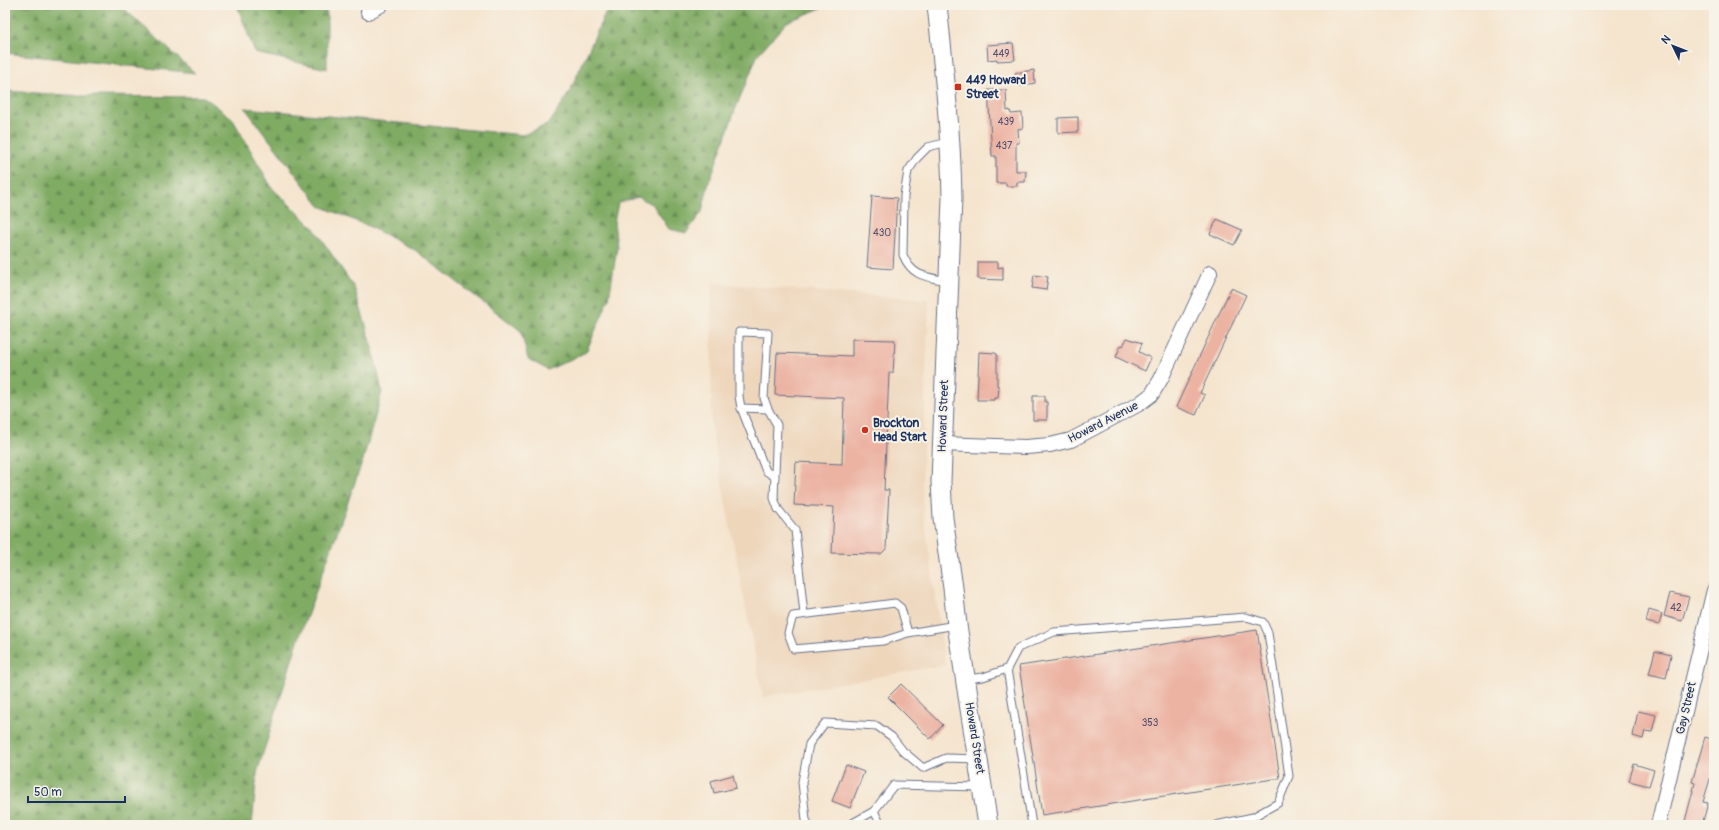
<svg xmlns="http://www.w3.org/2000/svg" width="1719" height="830" font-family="Pangolin,sans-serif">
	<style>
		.built { fill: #eed6bb }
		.forest { fill: url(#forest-firs); stroke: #4e6d60 }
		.building { fill: #ecb2a2 }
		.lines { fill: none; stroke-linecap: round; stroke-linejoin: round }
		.service-casing { stroke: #676f86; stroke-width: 9 }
		.minor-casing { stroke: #676f86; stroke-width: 16 }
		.secondary-casing { stroke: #676f86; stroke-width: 21 }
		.service { stroke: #fff; stroke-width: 7 }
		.minor { stroke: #fff; stroke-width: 14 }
		.secondary { stroke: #fff; stroke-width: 19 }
		.poi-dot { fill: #c8321e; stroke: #f7f3e8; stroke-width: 1.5 }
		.labels { text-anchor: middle; stroke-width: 4; stroke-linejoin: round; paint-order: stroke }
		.number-label { font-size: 10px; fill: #4f506f }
		.poi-label { font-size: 12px; font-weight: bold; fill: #1b2f5e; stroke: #f7f3e8; text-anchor: start }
		.street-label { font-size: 12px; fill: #1b2f5e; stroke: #f7f3e8 }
	</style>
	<defs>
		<pattern id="forest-firs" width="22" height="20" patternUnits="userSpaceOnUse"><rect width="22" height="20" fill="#80ab63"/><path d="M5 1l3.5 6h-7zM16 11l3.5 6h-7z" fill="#688c55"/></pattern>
	</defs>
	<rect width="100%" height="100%" fill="#f7f3e8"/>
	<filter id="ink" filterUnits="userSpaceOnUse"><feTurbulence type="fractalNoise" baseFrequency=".025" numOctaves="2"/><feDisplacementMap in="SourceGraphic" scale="8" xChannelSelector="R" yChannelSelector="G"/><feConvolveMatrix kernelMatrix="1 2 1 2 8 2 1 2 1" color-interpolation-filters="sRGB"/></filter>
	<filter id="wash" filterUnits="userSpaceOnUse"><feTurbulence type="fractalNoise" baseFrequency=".012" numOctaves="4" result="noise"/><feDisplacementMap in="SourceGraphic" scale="16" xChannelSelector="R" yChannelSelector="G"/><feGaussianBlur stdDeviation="0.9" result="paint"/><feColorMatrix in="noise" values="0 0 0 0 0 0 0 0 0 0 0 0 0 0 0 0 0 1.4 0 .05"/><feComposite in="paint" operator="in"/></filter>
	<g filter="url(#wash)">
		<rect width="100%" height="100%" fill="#f5e5cf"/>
		<path class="built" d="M712,283l217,17 -7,175 1,32 22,158 -182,32 -52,-270z"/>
		<g class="forest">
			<path d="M5,5h115l75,68 -190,-20z"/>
			<path d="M237,5h79l11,7v57l-72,-16z"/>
			<path d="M609,5h211l1,3 -34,14 -29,32 -21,51 -28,77 -7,30 -16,21 -17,-4 -16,-24 -15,-8 -20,6 -4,19 3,25 -8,52 -23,53 -38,18 -20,-11 -7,-28 -106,-81 -47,-24 -48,-20 -75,-98 278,27 26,-11 20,-31z"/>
			<path d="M5,91l77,5 122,1 28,21 40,70 41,39 41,60 18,58 10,47 -19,68 -67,187 -39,126 -5,52h-247z"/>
		</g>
		<g id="blocks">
			<g class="building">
				<path d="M1013,43l2,17 -18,1v-2l-9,1 -1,-15z"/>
				<path d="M1034,70l1,13 -14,3 -6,-2v-11z"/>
				<path d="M988,90h18l1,21 3,-1 1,4 11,-1 1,15 -5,1 1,14h-3v28h10l-1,11h-8v4h-11v-3h-10v-27h-4z"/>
				<path d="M1078,117v15l-20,1v-15z"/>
				<path d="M872,196l25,2 -4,71 -26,-2z"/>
				<path d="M1217,219l25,11 -8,15 -24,-11z"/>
				<path d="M978,262h20v6l5,-1v13l-25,-1z"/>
				<path d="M1034,275l14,2 -2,13 -14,-2z"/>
				<path d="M1231,288l15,7 -46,98 5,2 -9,20 -20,-8z"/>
				<path d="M1127,338l15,5 -3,9 12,6 -6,13 -29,-14 5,-12 2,1z"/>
				<path d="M852,339l43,1 -2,33h-4l-5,117h5l-3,59 -5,5 -49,-1 2,-46 -40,-2 2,-43 46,2 2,-66 -69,-3 2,-42 75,3z"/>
				<path d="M979,352l16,1 2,1v32h2l-1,12h-4v2h-17z"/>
				<path d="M1033,396h12v6h2v18h-14z"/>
				<path d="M1670,593l19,4 -7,24 -18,-5z"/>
				<path d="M1649,610l13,4 -3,11 -13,-3z"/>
				<path d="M1257,630l23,148 -238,37 -23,-149z"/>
				<path d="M1655,651l16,4 -5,23 -17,-4z"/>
				<path d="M901,684l42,41 -13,14 -42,-42z"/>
				<path d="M1638,711l18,4 -4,17 -7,-1 -2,8 -10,-3z"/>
				<path d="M1705,737l9,3v26l-11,36 5,1 -6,22h-3l-14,-4 10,-38 -3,-1z"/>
				<path d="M1634,764l20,6 -5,16 -20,-5z"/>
				<path d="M846,765l18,7 -14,36 -18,-7z"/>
				<path d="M733,775l3,13 -22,5 -3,-12z"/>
			</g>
		</g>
	</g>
	<g filter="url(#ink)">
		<use href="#blocks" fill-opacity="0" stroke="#676f86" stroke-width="1"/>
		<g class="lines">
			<defs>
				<g id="service">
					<path d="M948,281c-21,-4 -36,-4 -45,-26l1,-59 4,-25 9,-13 11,-11 20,-5"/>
					<path d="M741,408l27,1"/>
					<path d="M775,477l-9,-6 -25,-63 -2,-12v-64l29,1 -4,65 4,11 9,16 -3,73 4,11 17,21 9,84"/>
					<path d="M908,633l-7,-25 -6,-5 -102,13 -5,17 6,16 89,-8 25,-8 48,-8"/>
					<path d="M966,679l17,-2 24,-8"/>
					<path d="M809,825l-3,-5 -4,-38 7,-38 16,-21 52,3 15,11 11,14 20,17 23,-10 32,1"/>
					<path d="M849,825l25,-14"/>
					<path d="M881,825l-7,-14 20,-26 88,2"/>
					<path d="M1032,825l-25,-156 11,-21 36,-16 192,-15 17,5 5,11 21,143 -11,27 -25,14 -37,8"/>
				</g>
				<g id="minor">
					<path d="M368,12l13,-7"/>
					<path d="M941,444l85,3 24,-2 21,-5 68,-36 13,-10 9,-15 49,-106"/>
					<path d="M1658,825l56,-235"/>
				</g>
				<path id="secondary" d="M937,5c7,65 14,128 15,193l-11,284 2,36 10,70 4,37 31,200"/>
			</defs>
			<use href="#service" class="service-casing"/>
			<use href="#minor" class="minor-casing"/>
			<use href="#secondary" class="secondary-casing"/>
			<use href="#service" class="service"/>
			<use href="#minor" class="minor"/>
			<use href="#secondary" class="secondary"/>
		</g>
	</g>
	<g class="poi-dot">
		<rect x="954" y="83" width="8" height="8" rx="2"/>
		<circle cx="865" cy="430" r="4"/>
	</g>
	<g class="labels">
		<g class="number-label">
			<text x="1001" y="57">449</text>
			<text x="1006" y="125">439</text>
			<text x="1004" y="149">437</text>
			<text x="882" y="236">430</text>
			<text x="1676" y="611">42</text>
			<text x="1150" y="726">353</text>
		</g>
		<g class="poi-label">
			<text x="966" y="84">449 Howard<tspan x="966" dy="14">Street</tspan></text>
			<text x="873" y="427">Brockton<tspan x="873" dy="14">Head Start</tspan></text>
		</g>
		<g class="street-label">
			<text transform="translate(943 416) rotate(-88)" y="4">Howard Street</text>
			<text transform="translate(1103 422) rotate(-27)" y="4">Howard Avenue</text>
			<text transform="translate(1686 708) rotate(-77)" y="4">Gay Street</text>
			<text transform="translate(975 738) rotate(81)" y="4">Howard Street</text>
		</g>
	</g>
	<rect width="1719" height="830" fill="none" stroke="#f7f3e8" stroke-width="20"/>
	<g transform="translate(1673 46) rotate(313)" stroke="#f7f3e8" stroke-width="3" paint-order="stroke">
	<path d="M0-3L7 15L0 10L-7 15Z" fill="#1b2f5e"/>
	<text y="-6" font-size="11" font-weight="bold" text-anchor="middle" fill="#1b2f5e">N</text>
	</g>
	<path d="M28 796v6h97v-6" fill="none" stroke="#1b2f5e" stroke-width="2"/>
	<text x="34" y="796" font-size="12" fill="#1b2f5e" stroke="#f7f3e8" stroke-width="3" paint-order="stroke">50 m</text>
</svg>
